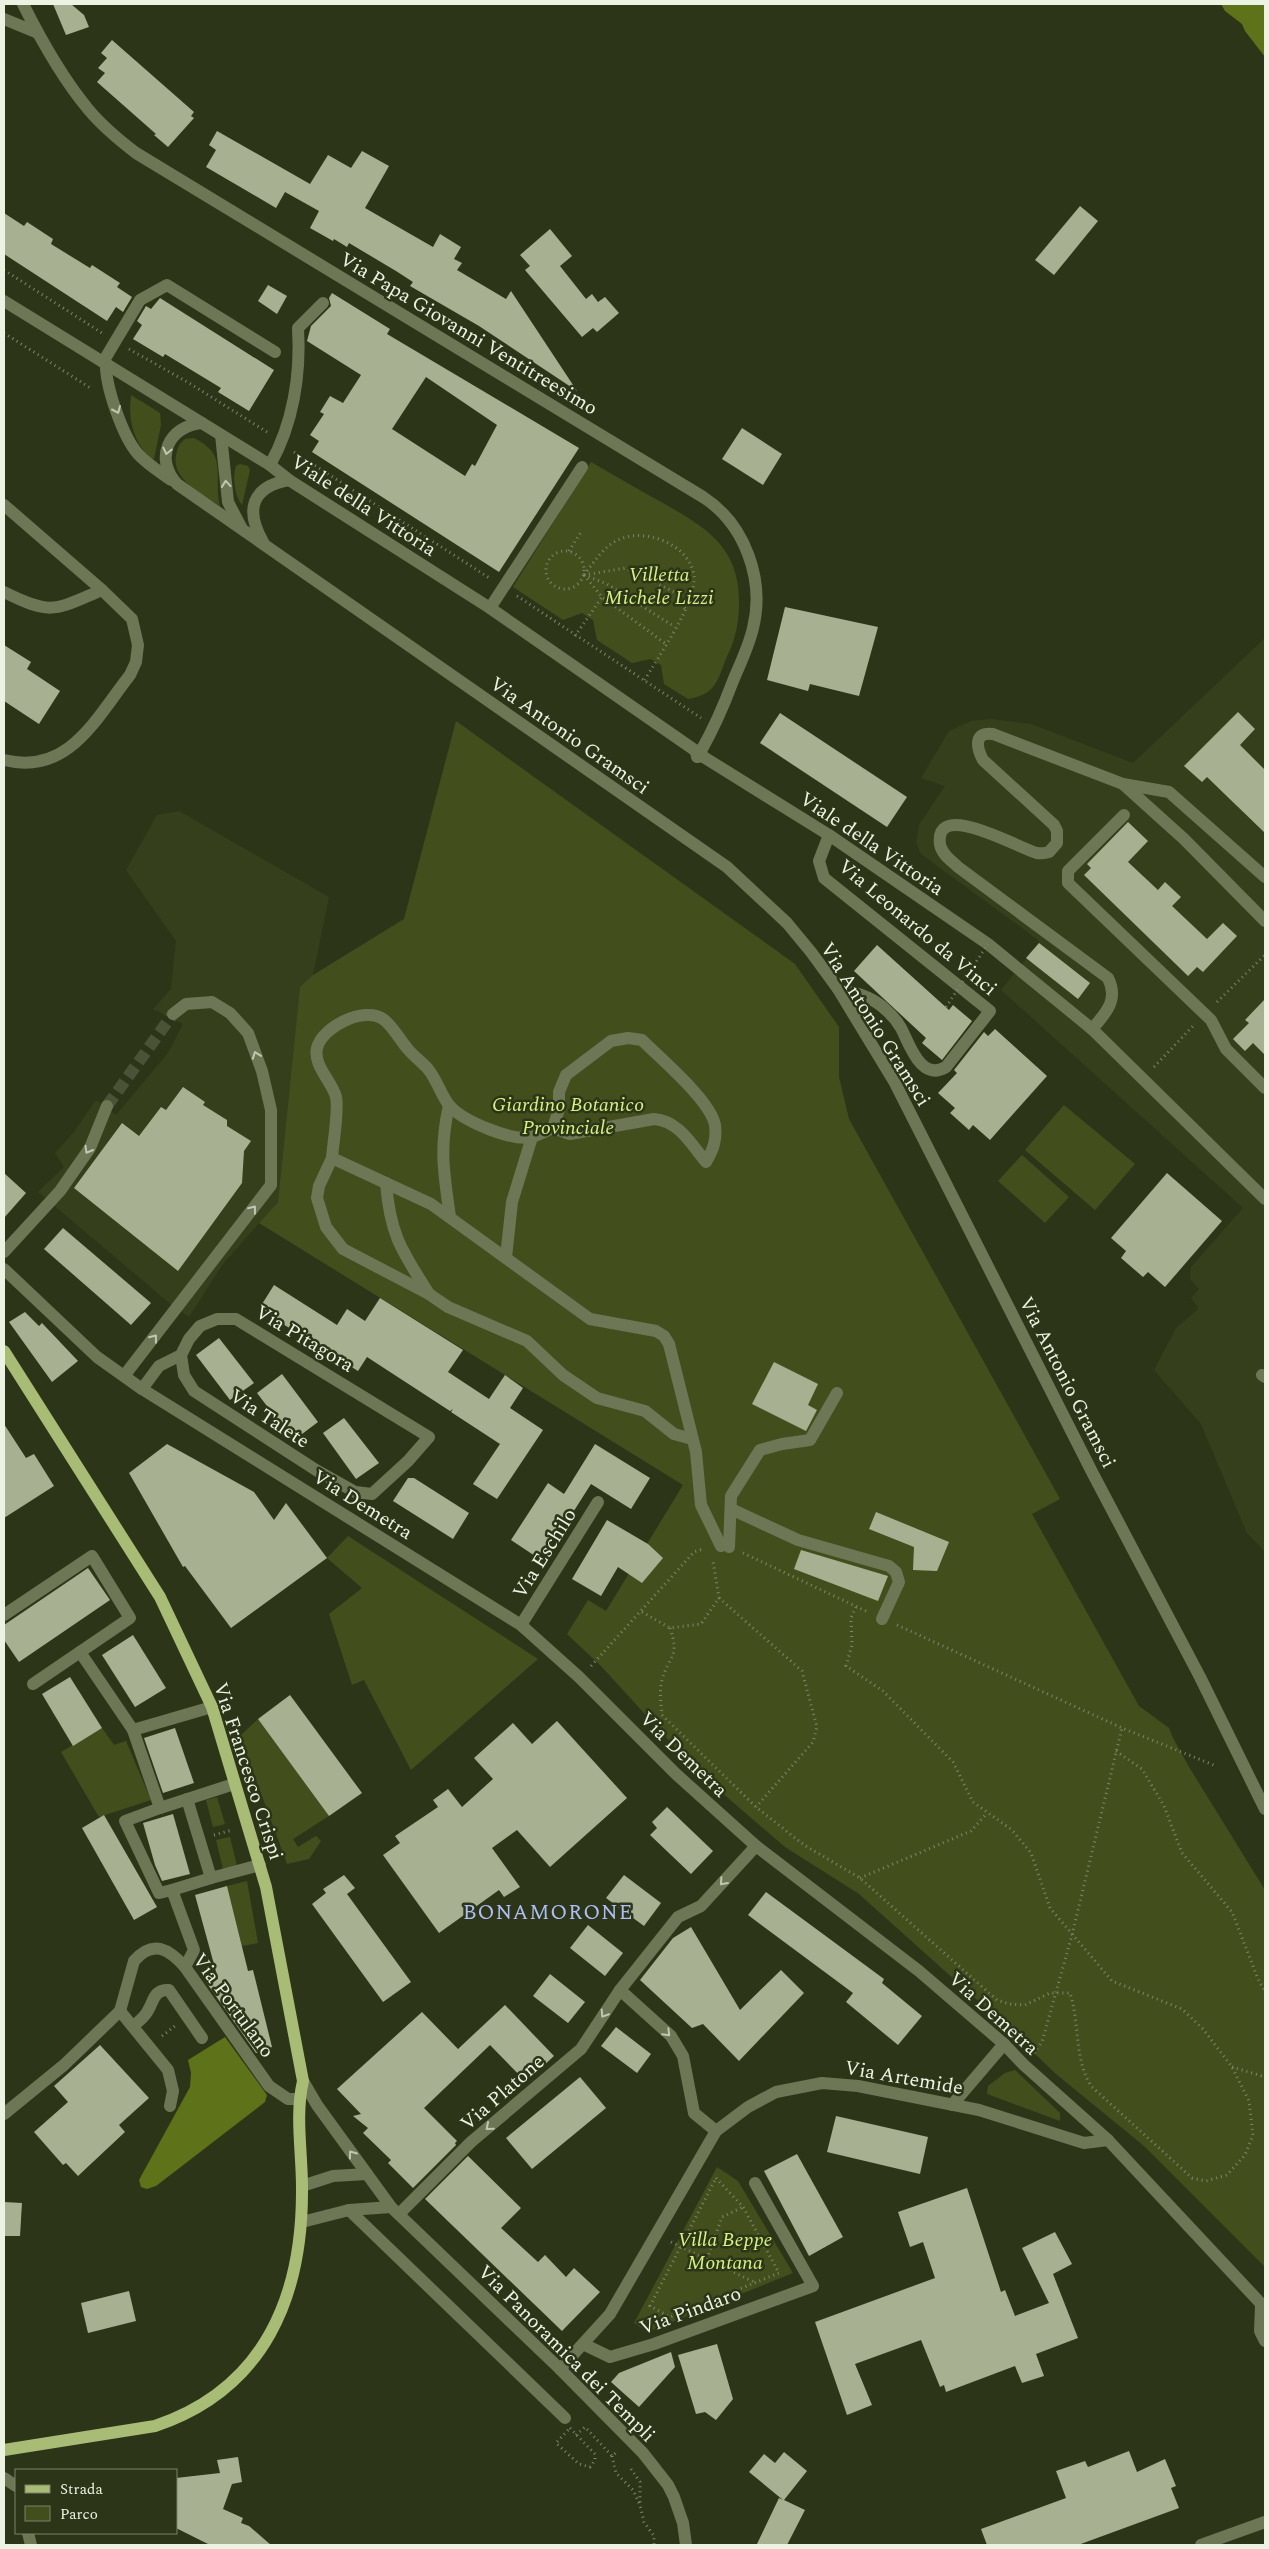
<svg xmlns="http://www.w3.org/2000/svg" width="1269" height="2549" font-family="Spectral,serif">
	<style>
		.built { fill: #363f1c }
		.green { fill: #424f1c }
		.forest { fill: #5e7219 }
		.building { fill: #a7b191; fill-rule: evenodd }
		.lines { fill: none; stroke-linecap: round; stroke-linejoin: round }
		.minor-tunnel { stroke: #4a5237; stroke-width: 12; stroke-dasharray: 12 6; stroke-linecap: butt }
		.path { stroke: #7f866f; stroke-width: 3; stroke-dasharray: 1 4; stroke-linecap: butt }
		.minor { stroke: #6d7756; stroke-width: 12 }
		.major { stroke: #a9bc76; stroke-width: 12 }
		.path-bridge { stroke: #7f866f; stroke-width: 3; stroke-dasharray: 1 4; stroke-linecap: butt }
		.oneway { stroke: #c0c8b1 }
		.labels { text-anchor: middle; stroke-width: 5; stroke-linejoin: round; paint-order: stroke }
		.street-label { font-size: 20px; fill: #edf3e2; stroke: #2d3519 }
		.park-label { font-size: 20px; font-style: italic; fill: #d5f382; stroke: #2d3519 }
		.neighbourhood-label { font-size: 21px; letter-spacing: 1px; fill: #aebef5; stroke: #2d3519 }
	</style>
	<rect width="100%" height="100%" fill="#2d3519"/>
	<g class="built">
		<path d="M1265,638v914l-18,-19 -46,-109 -47,-54 22,-42 21,-18 1,-3 -7,-9 8,-9 -9,-10 1,-12 52,-59 -242,-218 38,-47 -1,-3 -117,-86 -5,-11 3,-18 26,-39 -24,-8 28,-47 22,-10 20,-2 40,5 102,39z"/>
		<path d="M179,811l150,86 -16,78 -13,13 -22,214 -56,63 -33,52 -21,-15 -130,-110 26,-25 -9,-14 18,-20 23,-33 20,15 52,-62 15,-29 -30,-15 18,-20 5,-48 -50,-71 31,-55z"/>
	</g>
	<g class="green">
		<path d="M131,395l29,18 1,12 -7,34 -5,-1c-16,-19 -21,-38 -18,-63z"/>
		<path d="M194,438c35,18 19,35 26,68 -18,-13 -52,-27 -43,-55 1,-5 4,-9 8,-12z"/>
		<path d="M591,462c23,13 46,27 70,40 44,25 79,44 78,102 0,15 -3,34 -10,48 -12,26 -10,42 -41,47l-24,-15 -3,-19 -10,-6 -19,4 -35,-23 -4,-20 -11,-7 -19,7 -50,-33z"/>
		<path d="M240,464l8,2 2,4 -8,35c-7,-8 -10,-28 -6,-39z"/>
		<path d="M456,721l339,243 44,63v50l10,42 211,380 -28,15 107,192 30,22 4,10 16,29 76,123v377l-121,-121 -88,-72 -52,-50 -145,-130 -74,-47 -64,-55 -26,-23 -94,-103 -34,-32 21,-34 18,11 77,-126 -424,-262 19,-21 22,-215 13,-12 91,-56z"/>
		<path d="M1064,1105l71,59 -40,46 -70,-60z"/>
		<path d="M1022,1155l47,42 -24,26 -47,-42z"/>
		<path d="M348,1536l190,123 -127,111 -47,-90 -12,5 -23,-71 33,-26 -35,-30z"/>
		<path d="M258,1719l71,97 -36,23 5,8 18,-11 5,5 -12,18 -22,5 -47,-128z"/>
		<path d="M102,1728l12,17 12,-4 25,59 -52,17 -38,-65z"/>
		<path d="M217,1797l8,27 -12,3 -7,-27z"/>
		<path d="M230,1837l7,29 -14,3 -7,-29z"/>
		<path d="M247,1881l11,62 -16,3 -15,-60z"/>
		<path d="M1015,2070l45,43v8l-73,-27 1,-8 17,-13z"/>
		<path d="M717,2167l21,14 55,92 -145,59 -14,-9z"/>
	</g>
	<g class="forest">
		<path d="M1221,4h44v53l-20,-26 -3,-7 -17,-13z"/>
		<path d="M225,2037l42,58 -2,7 -109,84 -9,3 -6,-2 -2,-7 51,-93 1,-14 -3,-13z"/>
	</g>
	<g class="building">
		<path d="M53,4h18l13,11 5,12 -23,8z"/>
		<path d="M112,40l82,72 -3,4 3,2 -26,29 -14,-12 2,-1 -59,-52 8,-9 -7,-5 9,-10 -6,-5z"/>
		<path d="M217,131l93,53 18,-29 23,13 11,-17 27,15 -24,42 68,39 7,-13 21,13 -7,12 8,4 -5,7 49,29 5,-8 66,100 -98,-65 -69,-40 3,-4 -17,-11 -47,-28 -2,4 -13,-8 -1,2 -23,-13 9,-17 -34,-19 -9,16 -70,-41 10,-17 -7,-5z"/>
		<path d="M1080,206l18,15 -44,54 -19,-15z"/>
		<path d="M4,213l20,13 3,-4 26,17 -2,5 39,24 2,-3 28,18 -3,4 15,10 -9,15 -7,-5 -9,14 -103,-67z"/>
		<path d="M550,229l22,27 -12,10 26,33 6,-5 6,8 7,-5 14,16 -22,19 -4,-4 -11,9 -57,-67 5,-4 -10,-11z"/>
		<path d="M268,285l19,11 -10,18 -19,-13z"/>
		<path d="M332,293l58,36 -3,5 192,114 -80,124 -187,-120 7,-11 -9,-6 14,-21 -4,-2 10,-16 13,7 18,-28 -54,-34 4,-15 20,-20 -2,-8zM426,377l71,48 -22,41 -3,-2 -7,12 -73,-47z"/>
		<path d="M160,298l114,72 -25,41 -31,-19 3,-4 -56,-34 -2,3 -30,-18 9,-14 -5,-4 9,-15 5,3z"/>
		<path d="M742,428l40,26 -19,31 -41,-26z"/>
		<path d="M785,607l93,20 -19,69 -49,-12 -2,7 -41,-11z"/>
		<path d="M4,645l27,17 -4,7 33,22 -21,33 -35,-23z"/>
		<path d="M1238,712l17,17 -15,16 25,25v63l-58,-56 -5,5 -18,-16z"/>
		<path d="M780,713l127,84 -20,30 -127,-84z"/>
		<path d="M1128,822l20,19 -20,21 30,28 7,-8 16,15 -9,9 35,33 16,-16 14,13 -34,36 -6,-5 -9,9 -104,-101 7,-7 -4,-4z"/>
		<path d="M1039,943l51,40 -12,16 -52,-41z"/>
		<path d="M877,945l72,65 4,-5 19,16 -30,39 -20,-17 4,-5 -72,-67z"/>
		<path d="M1265,999v56l-12,-12 -8,8 -12,-12 16,-16 -4,-3z"/>
		<path d="M995,1029l52,47 -57,64 -17,-15 -4,5 -19,-17 5,-5 -17,-15 19,-20 -3,-3 30,-38 4,4z"/>
		<path d="M183,1087l22,15 -2,3 24,15v6l24,15 -7,10 -2,32 -64,88 -104,-83 48,-65 17,13 22,-29 5,3z"/>
		<path d="M4,1173l22,20 -22,25z"/>
		<path d="M1167,1173l55,48 -57,66 -17,-15 -5,5 -22,-19 5,-7 -15,-13z"/>
		<path d="M63,1228l88,75 -20,22 -87,-76z"/>
		<path d="M274,1285l63,40 10,-16 18,12 15,-23 83,52 -15,22 41,27 16,-24 18,13 -13,20 33,22 -46,69 -24,-15 27,-40 -49,-32 2,-3 -3,2 -83,-54 -9,14 -99,-62z"/>
		<path d="M25,1312l14,14 3,-3 36,38 -26,21 -43,-60z"/>
		<path d="M219,1338l35,45 -24,17 -34,-45z"/>
		<path d="M774,1362l44,22 -10,21 9,5 -11,21 -54,-27z"/>
		<path d="M282,1374l36,48 -20,15 -7,-10 -5,4 -29,-38z"/>
		<path d="M344,1418l35,45 -23,16 -33,-46z"/>
		<path d="M4,1424l22,34 8,-4 20,32 -50,32z"/>
		<path d="M167,1444l87,48 20,28 12,-17 41,55 -96,70 -46,-62 -2,1 -54,-94z"/>
		<path d="M595,1444l55,34 -19,31 -40,-25 -21,33 -3,-2 -29,43 -27,-18 37,-57 16,11z"/>
		<path d="M408,1478h6l55,35 -16,26 -60,-38z"/>
		<path d="M876,1512l73,30 -12,29 -24,-1 1,-23 -45,-18z"/>
		<path d="M607,1520l41,24 15,14 -21,25 -24,-16 -17,29 -29,-17z"/>
		<path d="M801,1550l87,26 -10,25 -84,-32z"/>
		<path d="M88,1568l22,32 -91,62 -15,-22v-15z"/>
		<path d="M133,1635l33,53 -31,19 -33,-52z"/>
		<path d="M70,1677l32,51 -29,18 -31,-52z"/>
		<path d="M290,1695l72,98 -33,23 -71,-97z"/>
		<path d="M557,1721l70,77 -77,69 -33,-37 -25,18 28,39 -16,10 -5,-7 -60,43 -56,-78 17,-12 -5,-7 43,-29 -5,-7 15,-11 14,18 31,-28 -19,-21 39,-35 19,21z"/>
		<path d="M175,1728l19,55 -31,10 -19,-55z"/>
		<path d="M667,1807l46,44 -22,23 -41,-39 7,-7 -5,-6z"/>
		<path d="M173,1814l17,60 -28,7 -7,-16 -12,-42z"/>
		<path d="M104,1815l53,92 -23,13 -52,-92z"/>
		<path d="M344,1875l11,13 -8,6 64,88 -28,20 -71,-98 14,-11 -3,-4z"/>
		<path d="M624,1875l37,28 -17,23 -38,-28z"/>
		<path d="M227,1886l21,85 5,-1 19,77 -16,6 -50,-71 12,-3 -23,-84z"/>
		<path d="M766,1892l118,87 -2,4 40,33 -24,29 -52,-43 7,-9 -105,-78z"/>
		<path d="M588,1925l35,28 -18,23 -35,-28z"/>
		<path d="M691,1927l49,83 41,-40 23,23 -65,68 -36,-37 -11,4 -52,-48 33,-42z"/>
		<path d="M550,1974l35,28 -17,21 -35,-27z"/>
		<path d="M505,2005l49,51 -28,26 -36,-37 -66,63 33,33 -2,2 1,2 -43,43 -25,-25 3,-3 -28,-27 5,-5 -15,-12 8,-2 -24,-25 85,-77 36,37z"/>
		<path d="M616,2027l35,27 -14,19 -36,-27z"/>
		<path d="M100,2045l49,53 -30,27 6,7 -47,44 -12,-13 -3,2 -29,-33 34,-30 -14,-16z"/>
		<path d="M580,2077l26,31 -74,61 -26,-31z"/>
		<path d="M836,2116l92,21 -8,37 -93,-22z"/>
		<path d="M797,2154l46,83 -34,19 -45,-85z"/>
		<path d="M468,2156l53,52 -20,20 37,34 7,-7 21,22 8,-9 26,24 -38,39 -137,-132z"/>
		<path d="M967,2188l34,104 4,-2 10,26 34,-13 -27,-55 33,-16 17,32 -19,10 25,64 -42,16 8,22 -22,7 -7,-17 -69,26 -2,-7 -4,2 -19,-47 -66,24 17,41 -25,10 -32,-93 120,-44 -12,-36 -13,5 -12,-35z"/>
		<path d="M4,2202l18,1 -2,33h-16z"/>
		<path d="M129,2291l7,30 -48,12 -7,-30z"/>
		<path d="M717,2344l16,55 -17,21 -11,-8 -9,2 -18,-59z"/>
		<path d="M671,2352l4,15 -36,40 -28,-25 8,-9z"/>
		<path d="M1129,2451l8,21 28,-13 11,27 -5,2 8,20 -101,37h-91l-6,-16 85,-31 -10,-27 29,-10 3,6z"/>
		<path d="M784,2452l23,19 -23,29 21,10 -18,35 -30,-1 22,-46 4,2 -34,-28 15,-18 11,9z"/>
		<path d="M238,2457l4,25 -10,2 -9,25 20,9 -2,5 8,3 22,19h-61l-34,-17v-50l44,-5 -3,-13z"/>
	</g>
	<g class="lines">
		<path class="minor-tunnel" d="M107,1106l66,-92"/>
		<g class="path">
			<path d="M4,270l98,63"/>
			<path d="M4,333l88,56"/>
			<path d="M129,349l60,34 78,49"/>
			<path d="M294,452l197,127"/>
			<circle cx="565" cy="570" r="19"/>
			<path d="M569,551l12,-19"/>
			<path d="M584,575c10,-13 19,-28 34,-35 26,-13 72,4 76,36 3,26 -36,81 -50,105"/>
			<path d="M584,575l42,-7 48,24 12,18"/>
			<path d="M584,575l18,22 64,47"/>
			<path d="M584,575l23,9 68,43"/>
			<path d="M517,596l184,122"/>
			<path d="M575,636l27,-39"/>
			<path d="M1217,1002l48,-47"/>
			<path d="M1154,1067l39,-41"/>
			<path d="M743,1553l125,59"/>
			<path d="M719,1598l83,73 15,56 -4,15 -57,65"/>
			<path d="M642,1612l28,16 31,-4 18,-26 -6,-37"/>
			<path d="M897,1625l225,103 94,38"/>
			<path d="M670,1628c10,29 -1,27 -8,52 -3,12 -1,23 0,35l94,92 48,38 56,33 137,122 12,4 16,1 25,-12h20c10,30 4,69 22,94l100,91 14,3 21,-6 18,-20 8,-20 -4,-34 -17,-34 -29,-38 -21,-20 -70,-28 -62,-73 -19,-55 -19,-23 -39,-28 -20,-40 -70,-71 -37,-25 6,-21 -1,-27 5,-11"/>
			<path d="M591,1666l103,-114 9,-3"/>
			<path d="M1116,1751l26,18 22,37 18,47 50,59 26,67 7,12"/>
			<path d="M214,1835l18,-5"/>
			<path d="M860,1878l111,-47 16,-18"/>
			<path d="M162,2036l13,-10"/>
			<path d="M1034,2053l8,-11 30,-107 50,-207"/>
			<path d="M1232,2067l33,10"/>
			<path d="M716,2178l27,29 36,66 -109,44 -20,-11z"/>
			<path d="M671,2242l83,40"/>
			<path d="M707,2259l15,-42 21,-10"/>
			<path d="M570,2428l25,26v6l-5,7 -11,-3 -23,-21z"/>
			<path d="M576,2435l9,-8 27,29 6,-5"/>
			<path d="M612,2456l4,17 17,17 7,15 4,17 10,14v9"/>
			<path d="M631,2469l9,13v23"/>
		</g>
		<g class="minor">
			<path d="M23,4c17,34 41,76 65,105 14,17 31,31 48,44l567,344c42,27 62,83 50,131 -4,18 -13,36 -20,53 -9,24 -19,47 -32,70l1,5 -5,1 -1,-6h5"/>
			<path d="M4,19l34,14"/>
			<path d="M4,301l266,164 19,15 201,128 206,143"/>
			<path d="M103,362l37,-62 27,-15 108,67"/>
			<path d="M106,363c-1,23 17,74 32,91 9,10 22,18 33,26"/>
			<path d="M202,423c-34,3 -48,36 -25,61l550,383 60,56 24,29 27,37 57,94 197,389 108,205 65,132"/>
			<path d="M221,435l7,67 13,25"/>
			<path d="M270,465c23,-41 31,-90 28,-137l25,-25"/>
			<path d="M4,505l98,85 30,29 6,26 -2,17 -6,13c-34,43 -61,101 -126,85"/>
			<path d="M263,542c-18,-32 -12,-55 26,-62"/>
			<path d="M4,592c48,24 51,18 98,-2"/>
			<path d="M490,608l92,-141"/>
			<path d="M702,756l127,79 159,109 104,85 173,170"/>
			<path d="M1123,784l61,55 81,82"/>
			<path d="M1124,815l-56,56v12l143,137 15,29 39,39"/>
			<path d="M829,835l-10,26 5,17 166,133 -44,56c-25,15 -36,-22 -45,-39 -4,-7 -9,-13 -15,-18 -13,-13 -30,-18 -48,-21"/>
			<path d="M1092,1029c14,-16 27,-29 16,-51l-150,-111c-6,-6 -17,-13 -18,-23 -6,-46 82,6 97,9 5,1 8,0 12,-1l8,-9v-12l-3,-6 -71,-65c-7,-13 -9,-29 10,-26l130,50 46,8 96,85"/>
			<path d="M449,1105c-10,44 -5,69 1,112"/>
			<path d="M553,1128l17,6 84,-15c25,2 37,25 52,43 7,-12 11,-22 9,-37 -4,-24 -54,-66 -73,-85l-14,-2 -17,3 -45,34 -7,17v17l-6,19c-6,3 -14,7 -21,9 -19,5 -70,-16 -83,-32 -8,-10 -12,-25 -21,-36 -6,-7 -15,-13 -21,-21 -7,-8 -15,-23 -24,-29 -19,-13 -61,8 -66,29 -4,18 15,33 19,49 3,12 -3,47 -4,61l99,46 159,115 66,12 8,5 5,8 27,108 5,53 20,41"/>
			<path d="M332,1158l-13,28 -2,12 9,29 17,22 86,45 19,13 79,34 36,34 34,23 48,13 29,23 18,5"/>
			<path d="M386,1183c4,52 16,68 43,111"/>
			<path d="M4,1252l56,-61 30,-43 17,-42"/>
			<path d="M506,1257l6,-55 20,-65"/>
			<path d="M4,1269l93,88 45,32 379,236 58,52 97,97 80,72 163,125 85,73 20,21 84,75 157,168"/>
			<path d="M1262,1375l3,2"/>
			<path d="M124,1376l147,-191v-75l-9,-39 -14,-38 -18,-20 -18,-11 -26,2 -13,10"/>
			<path d="M142,1389l17,-23 22,-11 8,-16 11,-13 17,-7h19l193,118 -21,24 -36,33 -17,-2 -39,-22 -122,-79 -10,-16 -3,-20"/>
			<path d="M731,1509l67,31 91,26 7,6 3,10 -17,37"/>
			<path d="M729,1547l2,-51 29,-46 22,-6 28,-4 27,-47"/>
			<path d="M4,1615l88,-59 38,62 -50,34 53,78 79,-23"/>
			<path d="M521,1625l77,-123"/>
			<path d="M33,1684l47,-32"/>
			<path d="M133,1730l27,78 74,-24"/>
			<path d="M160,1808l-35,13 34,72 13,-3"/>
			<path d="M211,1878l49,-13"/>
			<path d="M185,1967l9,-17 -22,-60 39,-12 -24,-79"/>
			<path d="M620,1990l51,46 12,20 11,57 22,18"/>
			<path d="M120,2011l48,59 5,21 -3,15"/>
			<path d="M133,2026c4,-3 9,-7 12,-11 9,-11 7,-26 24,-25l33,48"/>
			<path d="M303,2081l14,24 74,102 169,162 83,84 25,32 6,12 9,26 3,22"/>
			<path d="M952,2105l52,-61"/>
			<path d="M4,2114l60,-49 56,-54 14,-50c19,-22 35,-12 51,6l84,119 19,13h11"/>
			<path d="M302,2186l31,-10 34,-2"/>
			<path d="M349,2210l216,208"/>
			<path d="M399,2214l72,-72 110,-93 39,-59 58,-73 23,-11 55,-60"/>
			<path d="M302,2222l47,-12 42,-3"/>
			<path d="M1261,2305l-1,26 5,10"/>
			<path d="M583,2344l27,13 44,-13 159,-58 -58,-103"/>
			<path d="M560,2369l50,-55 106,-183 32,-24 28,-15 46,-9 36,3 121,24 105,33 24,-3"/>
			<path d="M4,2478l12,8"/>
			<path d="M28,2533l3,12"/>
			<path d="M1201,2545l64,-23"/>
		</g>
		<path class="major" d="M4,1351l156,246 52,110 54,180 37,194c-8,34 -1,71 -1,106 1,109 -37,202 -147,239l-151,24"/>
		<path class="path-bridge" d="M946,1007l42,-63"/>
	</g>
	<defs><path id="oneway-chevron" d="M-2-3.5L2.5 0L-2 3.5" fill="none" stroke-width="1.6" stroke-linecap="round" stroke-linejoin="round" transform="scale(1.25)"/></defs>
	<g class="oneway">
		<use href="#oneway-chevron" transform="translate(117 410) rotate(66)"/>
		<use href="#oneway-chevron" transform="translate(167 451) rotate(103)"/>
		<use href="#oneway-chevron" transform="translate(226 484) rotate(-95)"/>
		<use href="#oneway-chevron" transform="translate(256 1055) rotate(-110)"/>
		<use href="#oneway-chevron" transform="translate(88 1150) rotate(120)"/>
		<use href="#oneway-chevron" transform="translate(253 1209) rotate(-52)"/>
		<use href="#oneway-chevron" transform="translate(154 1338) rotate(-52)"/>
		<use href="#oneway-chevron" transform="translate(723 1882) rotate(132)"/>
		<use href="#oneway-chevron" transform="translate(604 2014) rotate(123)"/>
		<use href="#oneway-chevron" transform="translate(667 2033) rotate(45)"/>
		<use href="#oneway-chevron" transform="translate(489 2127) rotate(140)"/>
		<use href="#oneway-chevron" transform="translate(352 2154) rotate(-126)"/>
	</g>
	<g class="labels">
		<g class="street-label">
			<text transform="translate(469 333) rotate(31)" y="7">Via Papa Giovanni Ventitreesimo</text>
			<text transform="translate(364 505) rotate(33)" y="7">Viale della Vittoria</text>
			<text transform="translate(570 735) rotate(35)" y="7">Via Antonio Gramsci</text>
			<text transform="translate(872 843) rotate(34)" y="7">Viale della Vittoria</text>
			<text transform="translate(918 927) rotate(40)" y="7">Via Leonardo da Vinci</text>
			<text transform="translate(876 1024) rotate(58)" y="7">Via Antonio Gramsci</text>
			<text transform="translate(305 1338) rotate(31)" y="7">Via Pitagora</text>
			<text transform="translate(1068 1382) rotate(63)" y="7">Via Antonio Gramsci</text>
			<text transform="translate(270 1418) rotate(33)" y="7">Via Talete</text>
			<text transform="translate(363 1504) rotate(32)" y="7">Via Demetra</text>
			<text transform="translate(544 1553) rotate(-58)" y="7">Via Eschilo</text>
			<text transform="translate(684 1754) rotate(44)" y="7">Via Demetra</text>
			<text transform="translate(249 1771) rotate(72)" y="7">Via Francesco Crispi</text>
			<text transform="translate(234 2005) rotate(54)" y="7">Via Portulano</text>
			<text transform="translate(994 2013) rotate(42)" y="7">Via Demetra</text>
			<text transform="translate(904 2077) rotate(10)" y="7">Via Artemide</text>
			<text transform="translate(502 2092) rotate(-41)" y="7">Via Platone</text>
			<text transform="translate(690 2310) rotate(-20)" y="7">Via Pindaro</text>
			<text transform="translate(567 2353) rotate(45)" y="7">Via Panoramica dei Templi</text>
		</g>
		<g class="park-label">
			<text x="659" y="581">Villetta<tspan x="659" dy="23">Michele Lizzi</tspan></text>
			<text x="568" y="1111">Giardino Botanico<tspan x="568" dy="23">Provinciale</tspan></text>
			<text x="725" y="2246">Villa Beppe<tspan x="725" dy="23">Montana</tspan></text>
		</g>
		<g class="neighbourhood-label">
			<text x="548" y="1919">BONAMORONE</text>
		</g>
	</g>
	<rect width="1269" height="2549" fill="none" stroke="#edf3e2" stroke-width="10"/>
	<rect x="15" y="2469" width="162" height="65" fill="#2d3519" stroke="#7a8169"/>
	<rect x="25" y="2485" width="25" height="8" fill="#a9bc76" stroke="#7a8169"/>
	<text x="60" y="2494" font-size="15" fill="#edf3e2">Strada</text>
	<rect x="25" y="2506" width="25" height="15" fill="#424f1c" stroke="#7a8169"/>
	<text x="60" y="2519" font-size="15" fill="#edf3e2">Parco</text>
</svg>
